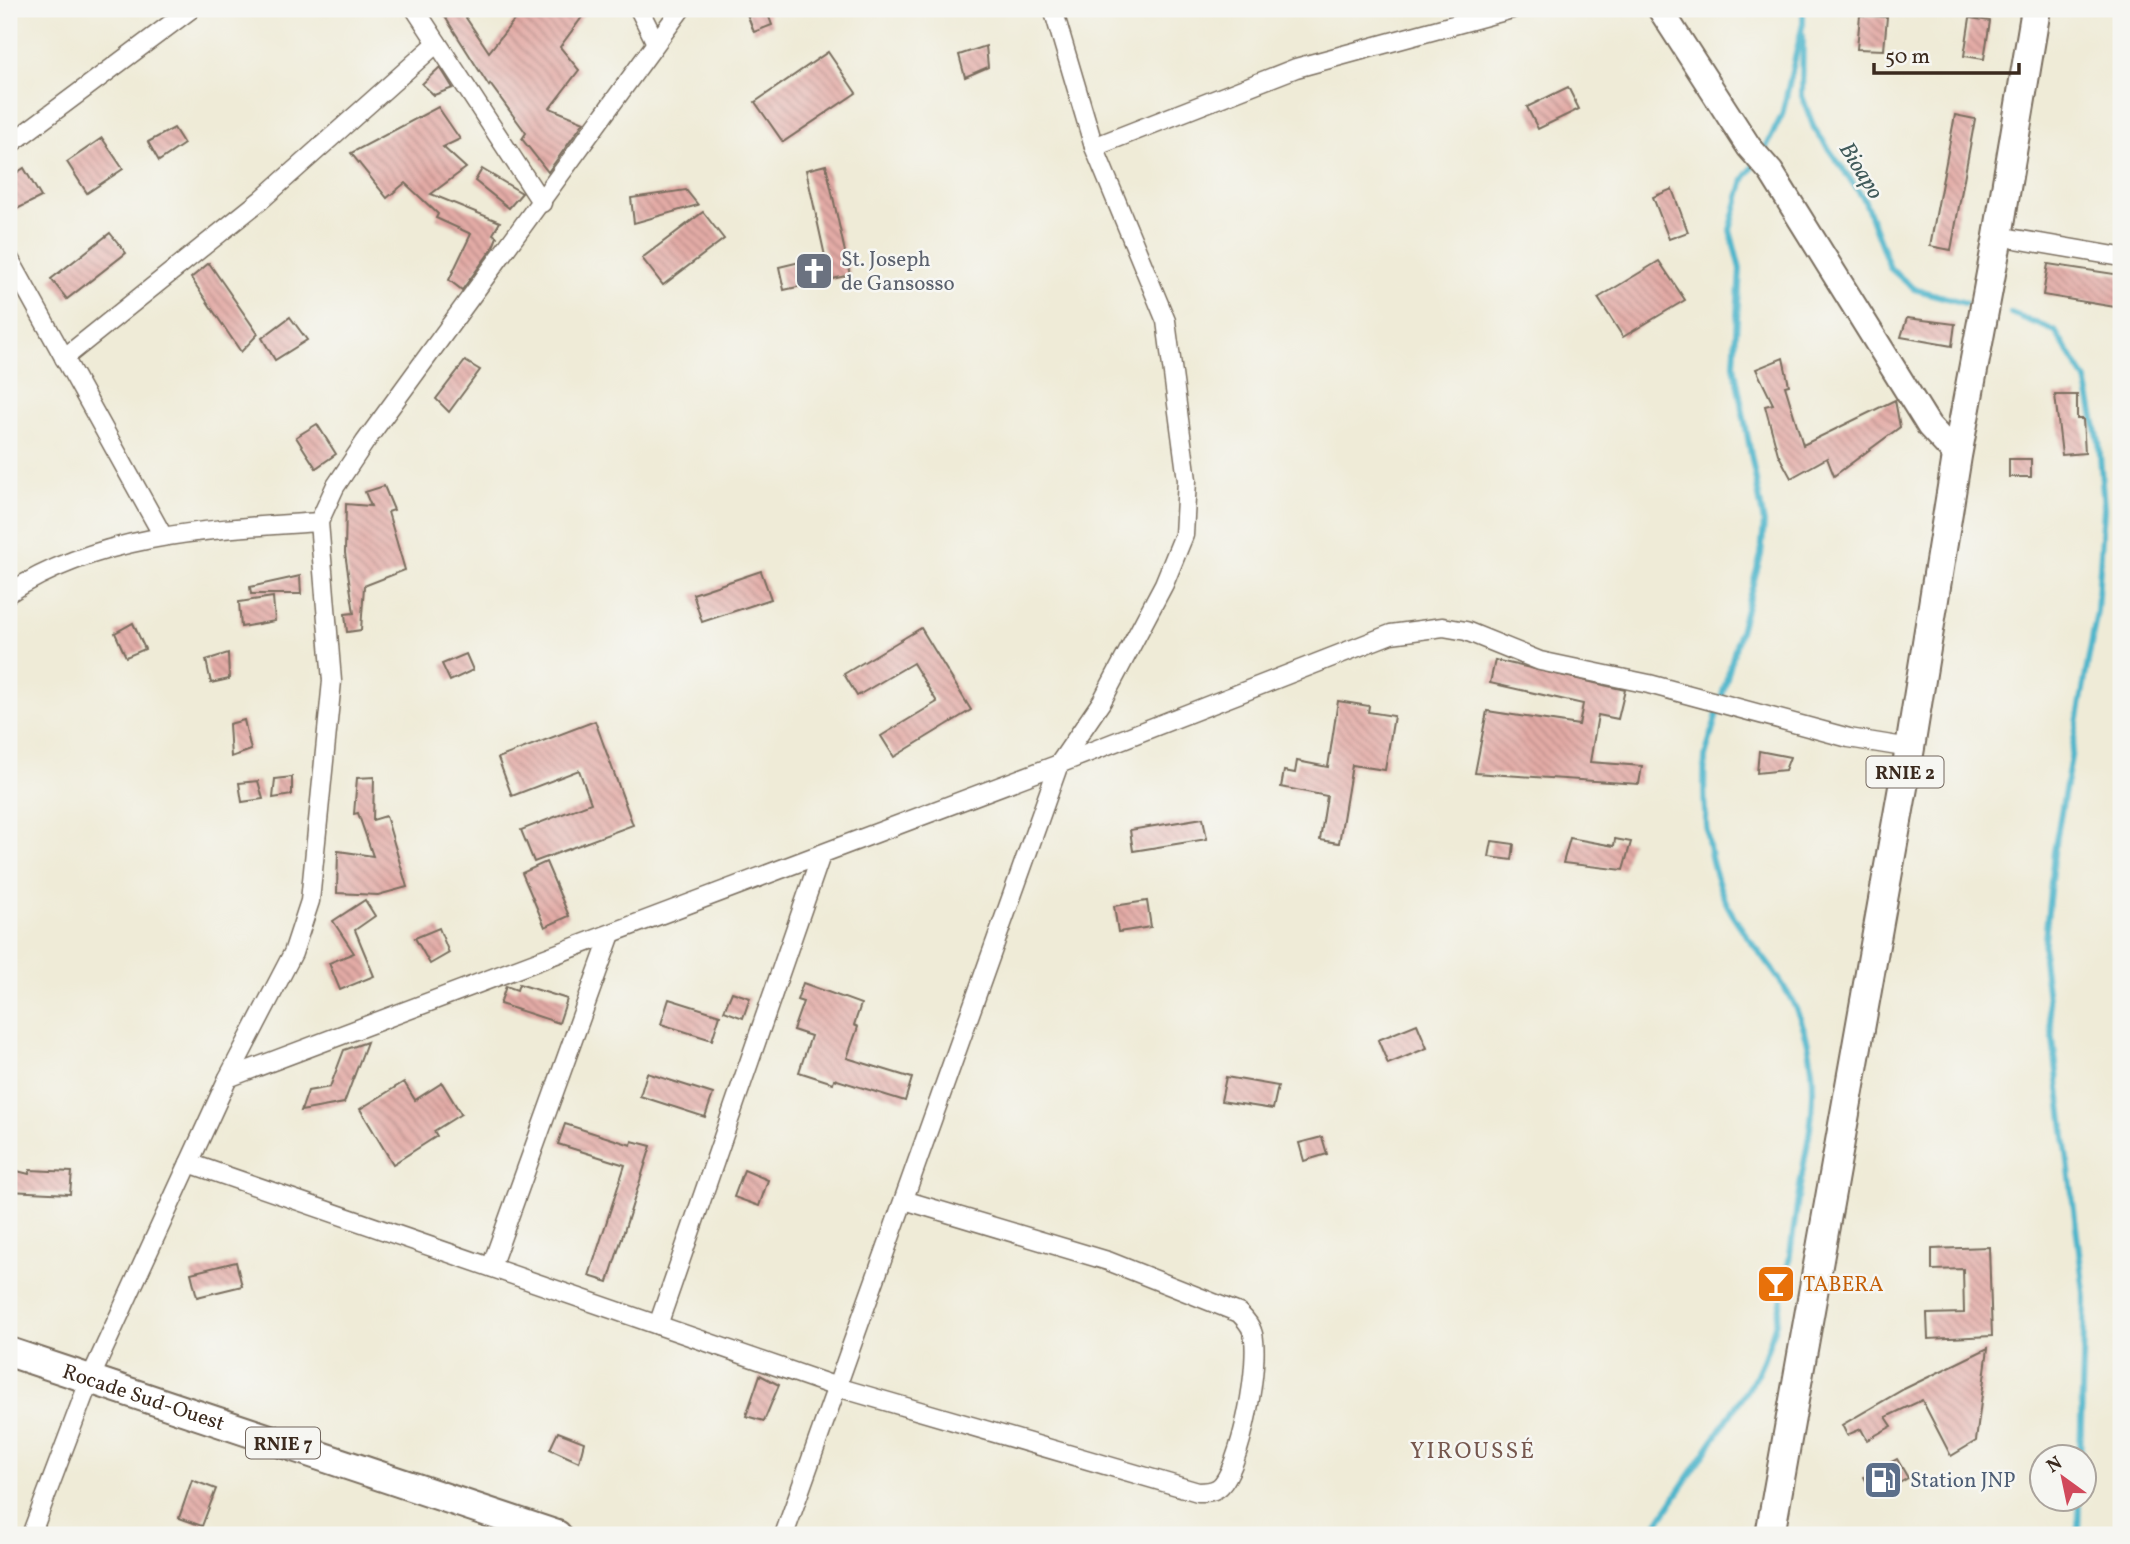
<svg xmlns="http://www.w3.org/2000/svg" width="2130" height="1544" font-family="Vollkorn,serif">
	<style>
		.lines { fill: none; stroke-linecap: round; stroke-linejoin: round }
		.stream { stroke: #4db5cb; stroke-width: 6 }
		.building { fill: url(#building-back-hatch) }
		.street-casing { stroke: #7a6e5f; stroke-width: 21 }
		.secondary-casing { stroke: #7a6e5f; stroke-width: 28 }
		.primary-casing { stroke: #7a6e5f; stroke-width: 32 }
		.street { stroke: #fff; stroke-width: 18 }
		.secondary { stroke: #fff; stroke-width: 24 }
		.primary { stroke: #fff; stroke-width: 28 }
		.labels { text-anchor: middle; stroke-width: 5; stroke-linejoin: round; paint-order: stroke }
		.shield { fill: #f6f6f2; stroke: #73675e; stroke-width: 2 }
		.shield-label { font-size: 19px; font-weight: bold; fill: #3b2a1e }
		.worship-label { font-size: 21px; fill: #5b616d; stroke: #f6f6f2; text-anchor: start }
		.food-label { font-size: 21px; fill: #c56008; stroke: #f6f6f2; text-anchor: start }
		.street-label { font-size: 21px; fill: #3b2a1e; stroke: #f6f6f2 }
		.service-label { font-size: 21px; fill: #4e5e75; stroke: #f6f6f2; text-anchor: start }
		.water-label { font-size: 23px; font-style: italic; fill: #415b5b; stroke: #f6f6f2 }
		.neighbourhood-label { font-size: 23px; letter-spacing: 2px; fill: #76574e; stroke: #f6f6f2 }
	</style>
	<defs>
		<pattern id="building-back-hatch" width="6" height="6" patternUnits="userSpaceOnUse" patternTransform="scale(1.75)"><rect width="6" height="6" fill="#e3aba6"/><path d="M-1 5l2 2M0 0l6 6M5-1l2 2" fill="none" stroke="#b98b87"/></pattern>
	</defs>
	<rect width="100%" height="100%" fill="#f6f6f2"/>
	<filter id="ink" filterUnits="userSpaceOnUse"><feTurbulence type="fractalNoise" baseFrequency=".0143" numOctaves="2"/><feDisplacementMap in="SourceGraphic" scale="14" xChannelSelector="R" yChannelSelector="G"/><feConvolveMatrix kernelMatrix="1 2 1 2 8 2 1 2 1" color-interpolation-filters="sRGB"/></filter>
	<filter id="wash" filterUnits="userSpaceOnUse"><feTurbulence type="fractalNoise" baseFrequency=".00686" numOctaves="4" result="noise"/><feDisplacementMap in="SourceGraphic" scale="28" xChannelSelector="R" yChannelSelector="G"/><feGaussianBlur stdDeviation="1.57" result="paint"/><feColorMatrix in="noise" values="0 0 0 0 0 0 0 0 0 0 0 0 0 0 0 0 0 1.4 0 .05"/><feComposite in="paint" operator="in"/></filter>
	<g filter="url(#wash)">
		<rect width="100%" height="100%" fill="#efebd7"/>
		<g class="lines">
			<g class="stream">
				<path d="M1803,24v-15"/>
				<path d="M1803,35l-1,61 12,32 50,71 26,69 24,21 51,14"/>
				<path d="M1763,153l19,-38 21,-92"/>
				<path d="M2011,313l44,18 31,49 13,62 5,66 -7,103 -43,241 -11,107 42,340 -5,157"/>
				<path d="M1650,1535l106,-159c29,-59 34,-126 44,-190 5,-31 13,-63 13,-95 0,-27 -5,-57 -17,-82 -16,-35 -42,-60 -62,-92 -28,-46 -32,-108 -29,-160l56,-202 3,-32 -30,-158 6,-96 -10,-39 14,-51 11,-15"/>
				<path d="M2078,1535l1,-37"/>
			</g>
		</g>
		<g id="blocks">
			<g class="building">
				<path d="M440,9h20l29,43 34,-43h65l-28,38 19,23 -29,38 34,14 -36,50 -26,-33 4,-6 -36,-49 -1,2z"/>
				<path d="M745,9h21l6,16 -18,7z"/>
				<path d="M1860,15l27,2 -3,33 -27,-1z"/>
				<path d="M1970,18l20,3 -6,38 -20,-3z"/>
				<path d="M986,46l2,21 -23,10 -6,-22z"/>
				<path d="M828,52l28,41 -73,49 -28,-40z"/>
				<path d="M440,67l13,21 -19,7 -12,-11z"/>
				<path d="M1568,87l11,22 -41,20 -11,-22z"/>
				<path d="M438,107l22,32 -17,8 23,21 -35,26 69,28 -7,12 4,3 -5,12 -30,41 -13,-10 22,-46 -35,-16 2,-4 -33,-31 -18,15 -36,-45z"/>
				<path d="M1955,115l20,4 -24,131 -21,-4z"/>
				<path d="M174,128l10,16 -25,17 -11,-19z"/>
				<path d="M102,138l21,31 -36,24 -20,-31z"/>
				<path d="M826,165l24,110 -66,15 -5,-23 46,-11 -19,-86z"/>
				<path d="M24,168l17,29 -32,16v-35z"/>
				<path d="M482,169l40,24 -13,15 -34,-27z"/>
				<path d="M1672,189l16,43 -19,7 -16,-42z"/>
				<path d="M686,190l12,15 -64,18 -3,-25z"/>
				<path d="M703,212l21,27 -61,46 -21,-27z"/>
				<path d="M110,233l16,20 -59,46 -16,-20z"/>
				<path d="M1659,261l26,39 -62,37 -25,-39z"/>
				<path d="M209,263l49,71 -17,18 -50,-74z"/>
				<path d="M2048,264l73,11v33l-78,-13z"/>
				<path d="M290,317l17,23 -32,20 -13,-22z"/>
				<path d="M1907,318l48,6 -3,22 -51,-9z"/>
				<path d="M1783,358l6,27 -4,1 18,59 92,-45 5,27 -66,49 -7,-18 -36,20 -13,-24 -13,-48 8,-2 -17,-35z"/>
				<path d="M465,361l15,9 -31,42 -13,-13z"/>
				<path d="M2055,395h22v24h6l2,34 -23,2z"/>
				<path d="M317,424l19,30 -20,14 -20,-31z"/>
				<rect x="2009" y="459" width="22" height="18"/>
				<path d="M384,486l10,24 -6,2 17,58 -41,16 -3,44 -14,2 -2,-18 9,-1 -9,-60 1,-49 25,2 -6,-14z"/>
				<path d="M761,571l10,28 -69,23 -9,-28z"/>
				<path d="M300,576l1,18h-50l-1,-7z"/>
				<path d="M273,597l2,24 -34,6 -2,-25z"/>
				<path d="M133,623l12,26 -19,8 -11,-24z"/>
				<path d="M921,628l50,82 -77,47 -13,-21 56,-34 -24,-39 -56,33 -13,-22z"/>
				<path d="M228,653l1,26 -18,4 -5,-23z"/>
				<path d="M466,654l7,16 -23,11 -8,-17z"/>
				<path d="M1495,660l130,30 -7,29 -20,-4 -8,47 52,4 -3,18 -164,-11 12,-62 92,14 4,-21 -93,-21z"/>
				<path d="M1338,701l31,5 -1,6 26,4 -9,54 -33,-5 -13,78 -19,-3 7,-44 -46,-9 3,-16 11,2 2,-12 31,6z"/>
				<path d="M244,720l7,30 -20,7 -2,-33z"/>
				<path d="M595,721l38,104 -99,37 -13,-32 70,-27 -12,-33 -67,26 -14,-38z"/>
				<path d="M1759,751l31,6 -5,13 -28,3z"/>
				<path d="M292,777v18l-19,3 2,-19z"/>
				<path d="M374,777l-1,43 13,-4 21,71 -29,8 -41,-2 1,-42 35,5 -15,-43 -4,1 3,-36z"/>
				<path d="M258,781l5,18 -21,3 -3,-19z"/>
				<path d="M1203,818l4,21 -74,12 -3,-21z"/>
				<path d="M1570,838l44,8 1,-7 16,3 -8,28 -60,-7z"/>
				<path d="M1492,841l22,3 -2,16 -23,-3z"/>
				<path d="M546,862l23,54 -24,11 -23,-54z"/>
				<path d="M365,900l10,16 -20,14 19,46 -34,14 -11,-27 25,-10 -21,-32z"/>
				<path d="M1147,901l4,26 -33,5 -4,-26z"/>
				<path d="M439,928l10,25 -19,11 -15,-26z"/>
				<path d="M803,983l58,21 -7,21 4,2 -11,31 65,20 -7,23 -71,-22 -1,4 -34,-11 12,-36 -18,-6 10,-28 -6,-2z"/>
				<path d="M519,984l48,15 -8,24 -59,-19 6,-18 11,4z"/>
				<path d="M732,992l18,6 -7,20 -19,-7z"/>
				<path d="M669,999l51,16 -8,25 -51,-16z"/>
				<path d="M1417,1024l10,24 -39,16 -10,-24z"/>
				<path d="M367,1042l-23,61 -43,8 7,-20 22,-4 14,-37z"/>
				<path d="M647,1073l66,21 -8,23 -65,-21z"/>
				<path d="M1226,1077l52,9 -5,23 -52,-8z"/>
				<path d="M404,1082l11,18 27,-17 19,31 -27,17 3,5 -44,28 -33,-55z"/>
				<path d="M565,1124l66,21 1,-4 19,5 -43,136 -19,-6 36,-111 -67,-21z"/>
				<path d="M1322,1137l5,17 -23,7 -5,-18z"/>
				<path d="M9,1169l20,5 1,-4 42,2 -2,22 -61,-3z"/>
				<path d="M744,1170l24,10 -9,26 -25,-9z"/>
				<path d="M1989,1247l3,89 -64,3 -1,-25 37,-1 -1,-44 -31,1v-21z"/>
				<path d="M236,1262l6,24 -45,11 -6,-24z"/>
				<path d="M1988,1348l-12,93 -25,15 -29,-56 -36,17 6,9 -25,14 -6,-11 -14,6 -5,-10 62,-36z"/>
				<path d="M760,1375l19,10 -15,36 -18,-5z"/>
				<path d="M558,1432l26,10 -5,20 -29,-13z"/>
				<path d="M1897,1459l11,19 -33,19 -11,-20z"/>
				<path d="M192,1480l24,9 -14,37 -23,-8z"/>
			</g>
		</g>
	</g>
	<g filter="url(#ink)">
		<use href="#blocks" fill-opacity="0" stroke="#7a6e5f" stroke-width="2"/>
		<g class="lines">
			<defs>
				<g id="street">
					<path d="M415,9l127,194"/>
					<path d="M639,9l16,32"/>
					<path d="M9,145l182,-136"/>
					<path d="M1094,147l202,-79 216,-59"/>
					<path d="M1998,236l123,21"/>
					<path d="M9,258l154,278"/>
					<path d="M64,358l197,-158 176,-157"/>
					<path d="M9,593c92,-60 204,-64 310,-71"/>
					<path d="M228,1078l831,-314 332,-130 52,-7 23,4 74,30 109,23 200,54 61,10"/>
					<path d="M189,1163l648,224 361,105c7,0 14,0 20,-4 23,-16 44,-133 34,-157 -2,-7 -8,-13 -13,-18l-131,-52 -204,-61"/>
					<path d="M491,1267l120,-333"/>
					<path d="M658,1325l163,-470"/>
					<path d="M31,1535l59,-156 138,-301 65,-125 17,-52 22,-220 -13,-159 16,-35 30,-45 316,-433"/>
					<path d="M784,1535l275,-771 43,-63 62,-117 20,-49 3,-55 -21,-159 -72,-174 -41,-138"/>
				</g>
				<path id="secondary" d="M1660,9l89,138 22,25 158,254 28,30"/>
				<g id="primary">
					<path id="s1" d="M9,1352l548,183"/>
					<path d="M1770,1535l140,-787 47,-292 41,-220 38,-227"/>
				</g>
			</defs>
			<use href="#street" class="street-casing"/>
			<use href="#secondary" class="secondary-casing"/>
			<use href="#primary" class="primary-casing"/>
			<use href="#street" class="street"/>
			<use href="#secondary" class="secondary"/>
			<use href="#primary" class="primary"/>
		</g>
	</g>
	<defs>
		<symbol id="church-square" viewBox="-11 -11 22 22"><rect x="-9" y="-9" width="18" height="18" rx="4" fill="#6b7280" stroke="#f6f6f2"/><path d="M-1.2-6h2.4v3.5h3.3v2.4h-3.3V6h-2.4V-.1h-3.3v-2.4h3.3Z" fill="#fff"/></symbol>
		<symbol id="bar-square" viewBox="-11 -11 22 22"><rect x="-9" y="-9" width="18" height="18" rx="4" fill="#e8710a" stroke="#f6f6f2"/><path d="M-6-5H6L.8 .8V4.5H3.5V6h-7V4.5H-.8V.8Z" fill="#fff"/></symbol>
		<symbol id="fuel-square" viewBox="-11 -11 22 22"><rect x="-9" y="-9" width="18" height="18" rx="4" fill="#5c6f8a" stroke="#f6f6f2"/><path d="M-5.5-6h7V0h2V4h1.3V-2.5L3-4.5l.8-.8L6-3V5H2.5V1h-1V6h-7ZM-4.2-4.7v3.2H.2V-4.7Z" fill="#fff"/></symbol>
	</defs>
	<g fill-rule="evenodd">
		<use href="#church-square" x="792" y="249" width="44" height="44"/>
		<use href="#bar-square" x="1754" y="1262" width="44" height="44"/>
		<use href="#fuel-square" x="1861" y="1458" width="44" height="44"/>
	</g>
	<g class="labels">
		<g class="shield">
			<rect x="1866.5" y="756.5" width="77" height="31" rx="5"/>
			<rect x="246" y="1427.5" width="74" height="31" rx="5"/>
		</g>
		<g class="shield-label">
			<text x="1905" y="779">RNIE 2</text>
			<text x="283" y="1450">RNIE 7</text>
		</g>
		<g class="worship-label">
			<text x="841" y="266">St. Joseph<tspan x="841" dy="24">de Gansosso</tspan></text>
		</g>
		<g class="food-label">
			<text x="1803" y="1291">TABERA</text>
		</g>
		<g class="street-label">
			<text dy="7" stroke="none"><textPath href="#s1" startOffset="142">Rocade Sud-Ouest</textPath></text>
		</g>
		<g class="service-label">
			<text x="1910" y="1487">Station JNP</text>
		</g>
		<g class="water-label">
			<text transform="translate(1862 170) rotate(58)" y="8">Bioapo</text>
		</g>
		<g class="neighbourhood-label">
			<text x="1473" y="1458">YIROUSSÉ</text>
		</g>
	</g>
	<rect width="2130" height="1544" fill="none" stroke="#f6f6f2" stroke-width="35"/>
	<g transform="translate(2063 1478) rotate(327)"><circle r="33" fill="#f6f6f2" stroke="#aba49d" stroke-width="2"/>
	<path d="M0-5L12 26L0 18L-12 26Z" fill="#d1495b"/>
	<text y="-10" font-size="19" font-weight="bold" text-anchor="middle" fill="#3b2a1e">N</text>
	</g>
	<path d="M1874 63v10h145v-10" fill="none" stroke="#3b2a1e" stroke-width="3.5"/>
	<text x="1885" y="63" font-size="21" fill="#3b2a1e" stroke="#f6f6f2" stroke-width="5" paint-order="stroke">50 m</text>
</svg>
